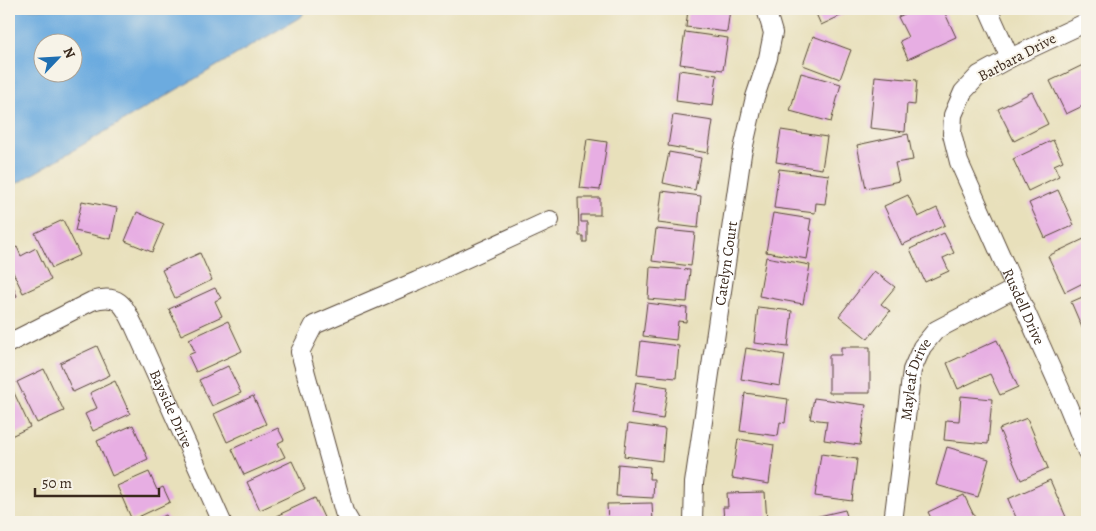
<svg xmlns="http://www.w3.org/2000/svg" width="1096" height="531" font-family="Alegreya,serif">
	<style>
		.water { fill: #6cabdf; stroke: #546a7e; fill-rule: evenodd }
		.building { fill: #e7aee3 }
		.lines { fill: none; stroke-linecap: round; stroke-linejoin: round }
		.minor-casing { stroke: #554536; stroke-width: 20 }
		.minor { stroke: #fff; stroke-width: 18 }
		.labels { text-anchor: middle; stroke-width: 4; stroke-linejoin: round; paint-order: stroke }
		.street-label { font-size: 15px; fill: #3b2a1e; stroke: #f7f3e8 }
	</style>
	<rect width="100%" height="100%" fill="#f7f3e8"/>
	<filter id="ink" filterUnits="userSpaceOnUse"><feTurbulence type="fractalNoise" baseFrequency=".02" numOctaves="2"/><feDisplacementMap in="SourceGraphic" scale="10" xChannelSelector="R" yChannelSelector="G"/><feConvolveMatrix kernelMatrix="1 2 1 2 8 2 1 2 1" color-interpolation-filters="sRGB"/></filter>
	<filter id="wash" filterUnits="userSpaceOnUse"><feTurbulence type="fractalNoise" baseFrequency=".0096" numOctaves="4" result="noise"/><feDisplacementMap in="SourceGraphic" scale="20" xChannelSelector="R" yChannelSelector="G"/><feGaussianBlur stdDeviation="1.12" result="paint"/><feColorMatrix in="noise" values="0 0 0 0 0 0 0 0 0 0 0 0 0 0 0 0 0 1.4 0 .05"/><feComposite in="paint" operator="in"/></filter>
	<g filter="url(#wash)">
		<rect width="100%" height="100%" fill="#e8e0bb"/>
		<path class="water" d="M9,9h296l-3,7 -293,172zM42,42h30v30h-30z"/>
		<g id="blocks">
			<g class="building">
				<path d="M688,9h42l-3,23 -41,-5z"/>
				<path d="M814,9h41l-34,16z"/>
				<path d="M915,9h28l13,28 -48,22 -8,-18 8,-4 -10,-20z"/>
				<path d="M685,32l43,6 -5,32 -43,-6z"/>
				<path d="M813,36l38,14 -11,29 -37,-14z"/>
				<path d="M1087,63v41l-21,10 -16,-33z"/>
				<path d="M679,70l38,5 -4,31 -37,-5z"/>
				<path d="M801,73l40,11 -10,38 -41,-11z"/>
				<path d="M875,76l42,4 -2,25 -8,-1 -2,28 -35,-4z"/>
				<path d="M1032,92l16,32 -34,17 -16,-32z"/>
				<path d="M673,115l40,6 -5,32 -40,-7z"/>
				<path d="M781,130l46,7 -5,32 -46,-7z"/>
				<path d="M908,134l5,26 -18,3 4,18 -33,7 -9,-43z"/>
				<path d="M587,139l20,3 -7,48 -20,-2z"/>
				<path d="M1053,140l10,21 -9,4 5,11 -31,15 -15,-32z"/>
				<path d="M669,152l32,6 -6,32 -32,-7z"/>
				<path d="M779,169l50,6 -4,29 -9,-1 -1,10 -41,-5z"/>
				<path d="M1058,190l16,35 -29,13 -16,-35z"/>
				<path d="M662,191l39,5 -3,32 -40,-5z"/>
				<path d="M908,195l10,22 19,-9 8,17 -43,20 -18,-39z"/>
				<path d="M578,198h22v17h-19v7h6v20h-4v-6h-4z"/>
				<path d="M82,201l35,7 -6,31 -36,-8z"/>
				<path d="M137,212l27,12 -12,28 -27,-11z"/>
				<path d="M773,213l38,6 -2,11 3,1 -5,28 -41,-7z"/>
				<path d="M63,220l17,35 -28,13 -17,-35z"/>
				<path d="M656,229l39,4 -4,33 -39,-5z"/>
				<path d="M944,233l10,20 -11,5 6,13 -24,11 -15,-33z"/>
				<path d="M1086,238l1,2v24l-1,1 1,3v13l-22,11 -17,-36z"/>
				<path d="M17,247l4,9 15,-8 15,32 -28,13 -14,-29v-14z"/>
				<path d="M200,253l12,27 -37,18 -13,-28z"/>
				<path d="M766,257l44,8 -7,39 -44,-8z"/>
				<path d="M650,267l40,3 -3,32 -39,-3z"/>
				<path d="M874,271l21,16 -14,17 9,7 -22,28 -29,-23z"/>
				<path d="M9,278l8,18 -8,5z"/>
				<path d="M215,288l6,10 -6,3 7,15 -41,19 -12,-26z"/>
				<path d="M1087,295v44l-16,-37z"/>
				<path d="M647,303l40,5 -1,14 -8,-1 -2,19 -33,-4z"/>
				<path d="M758,307l34,4 -4,36 -34,-4z"/>
				<path d="M228,321l14,30 -46,21 -8,-17 7,-3 -6,-13z"/>
				<path d="M997,340l21,47 -18,8 -10,-21 -32,15 -11,-26z"/>
				<path d="M641,341l38,5 -3,32 -39,-4z"/>
				<path d="M97,346l13,29 -37,17 -13,-29z"/>
				<path d="M841,347h29v46h-41v-38h12z"/>
				<path d="M746,348l39,7 -5,31 -39,-7z"/>
				<path d="M228,366l13,27 -29,13 -13,-26z"/>
				<path d="M44,369l20,42 -27,12 -20,-41z"/>
				<path d="M115,381l15,33 -37,17 -8,-17 12,-6 -7,-15z"/>
				<path d="M9,382l21,45 -21,10z"/>
				<path d="M636,382l32,5 -5,32 -32,-5z"/>
				<path d="M745,393l43,6 -3,24 -5,-1 -2,14 -38,-5z"/>
				<path d="M253,396l13,28 -39,18 -13,-28z"/>
				<path d="M961,396l31,3 -4,45 -44,-4 2,-20 13,1z"/>
				<path d="M814,398l52,7 -6,40 -36,-5 3,-19 -17,-2z"/>
				<path d="M1027,418l21,50 -27,12 -22,-51z"/>
				<path d="M628,424l37,5 -3,32 -38,-5z"/>
				<path d="M133,425l15,34 -36,17 -15,-35z"/>
				<path d="M278,428l6,12 -6,3 7,14 -41,18 -12,-26z"/>
				<path d="M738,439l36,6 -5,39 -37,-6z"/>
				<path d="M947,447l42,12 -11,38 -42,-12z"/>
				<path d="M821,454l36,5 -5,42 -37,-5z"/>
				<path d="M292,461l13,28 -45,21 -13,-28z"/>
				<path d="M618,464l32,3 -1,12h5l-1,19 -37,-2z"/>
				<path d="M149,472l8,18 6,-3 7,15 -38,18 -15,-34z"/>
				<path d="M1050,480l16,37 -12,5h-36l-10,-23z"/>
				<path d="M765,492l2,30h-43l-1,-15h5l-1,-14z"/>
				<path d="M964,495l13,27h-44l-5,-10z"/>
				<path d="M315,498l11,24h-47l-3,-6z"/>
				<path d="M652,503l1,19h-45l-1,-18z"/>
				<path d="M845,510l4,12h-46l-1,-2z"/>
				<path d="M166,515l4,7h-19z"/>
			</g>
		</g>
	</g>
	<g filter="url(#ink)">
		<use href="#blocks" fill-opacity="0" stroke="#554536" stroke-width="1"/>
		<g class="lines">
			<defs>
				<g id="minor">
					<path d="M988,9l22,49"/>
					<path id="s1" d="M1087,22l-77,36 -31,17 -16,17 -10,23 -1,19 7,28 109,244 19,46"/>
					<path id="s2" d="M9,343l83,-42c27,-8 32,4 42,25l88,196"/>
					<path d="M350,522l-6,-10 -44,-160 14,-27 103,-44 133,-61"/>
					<path id="s3" d="M693,522l1,-39 48,-329 13,-57 13,-39 5,-25 -7,-24"/>
					<path id="s4" d="M893,522l19,-152 10,-23 14,-17 80,-42"/>
				</g>
			</defs>
			<use href="#minor" class="minor-casing"/>
			<use href="#minor" class="minor"/>
		</g>
	</g>
	<g class="labels">
		<g class="street-label">
			<text transform="translate(1017 57) rotate(-28)" y="5">Barbara Drive</text>
			<text dy="5" stroke="none"><textPath href="#s3" startOffset="261">Catelyn Court</textPath></text>
			<text dy="5" stroke="none"><textPath href="#s1" startOffset="375">Rusdell Drive</textPath></text>
			<text dy="5" stroke="none"><textPath href="#s4" startOffset="145">Mayleaf Drive</textPath></text>
			<text dy="5" stroke="none"><textPath href="#s2" startOffset="240">Bayside Drive</textPath></text>
		</g>
	</g>
	<rect width="1096" height="531" fill="none" stroke="#f7f3e8" stroke-width="30"/>
	<g transform="translate(58 58) rotate(65)"><circle r="24" fill="#f7f3e8" stroke="#aca397"/>
	<path d="M0-4L9 19L0 12L-9 19Z" fill="#1f6fb2"/>
	<text y="-8" font-size="14" font-weight="bold" text-anchor="middle" fill="#3b2a1e">N</text>
	</g>
	<path d="M35 488v8h124v-8" fill="none" stroke="#3b2a1e" stroke-width="2.5"/>
	<text x="42" y="488" font-size="15" fill="#3b2a1e" stroke="#f7f3e8" stroke-width="4" paint-order="stroke">50 m</text>
</svg>
